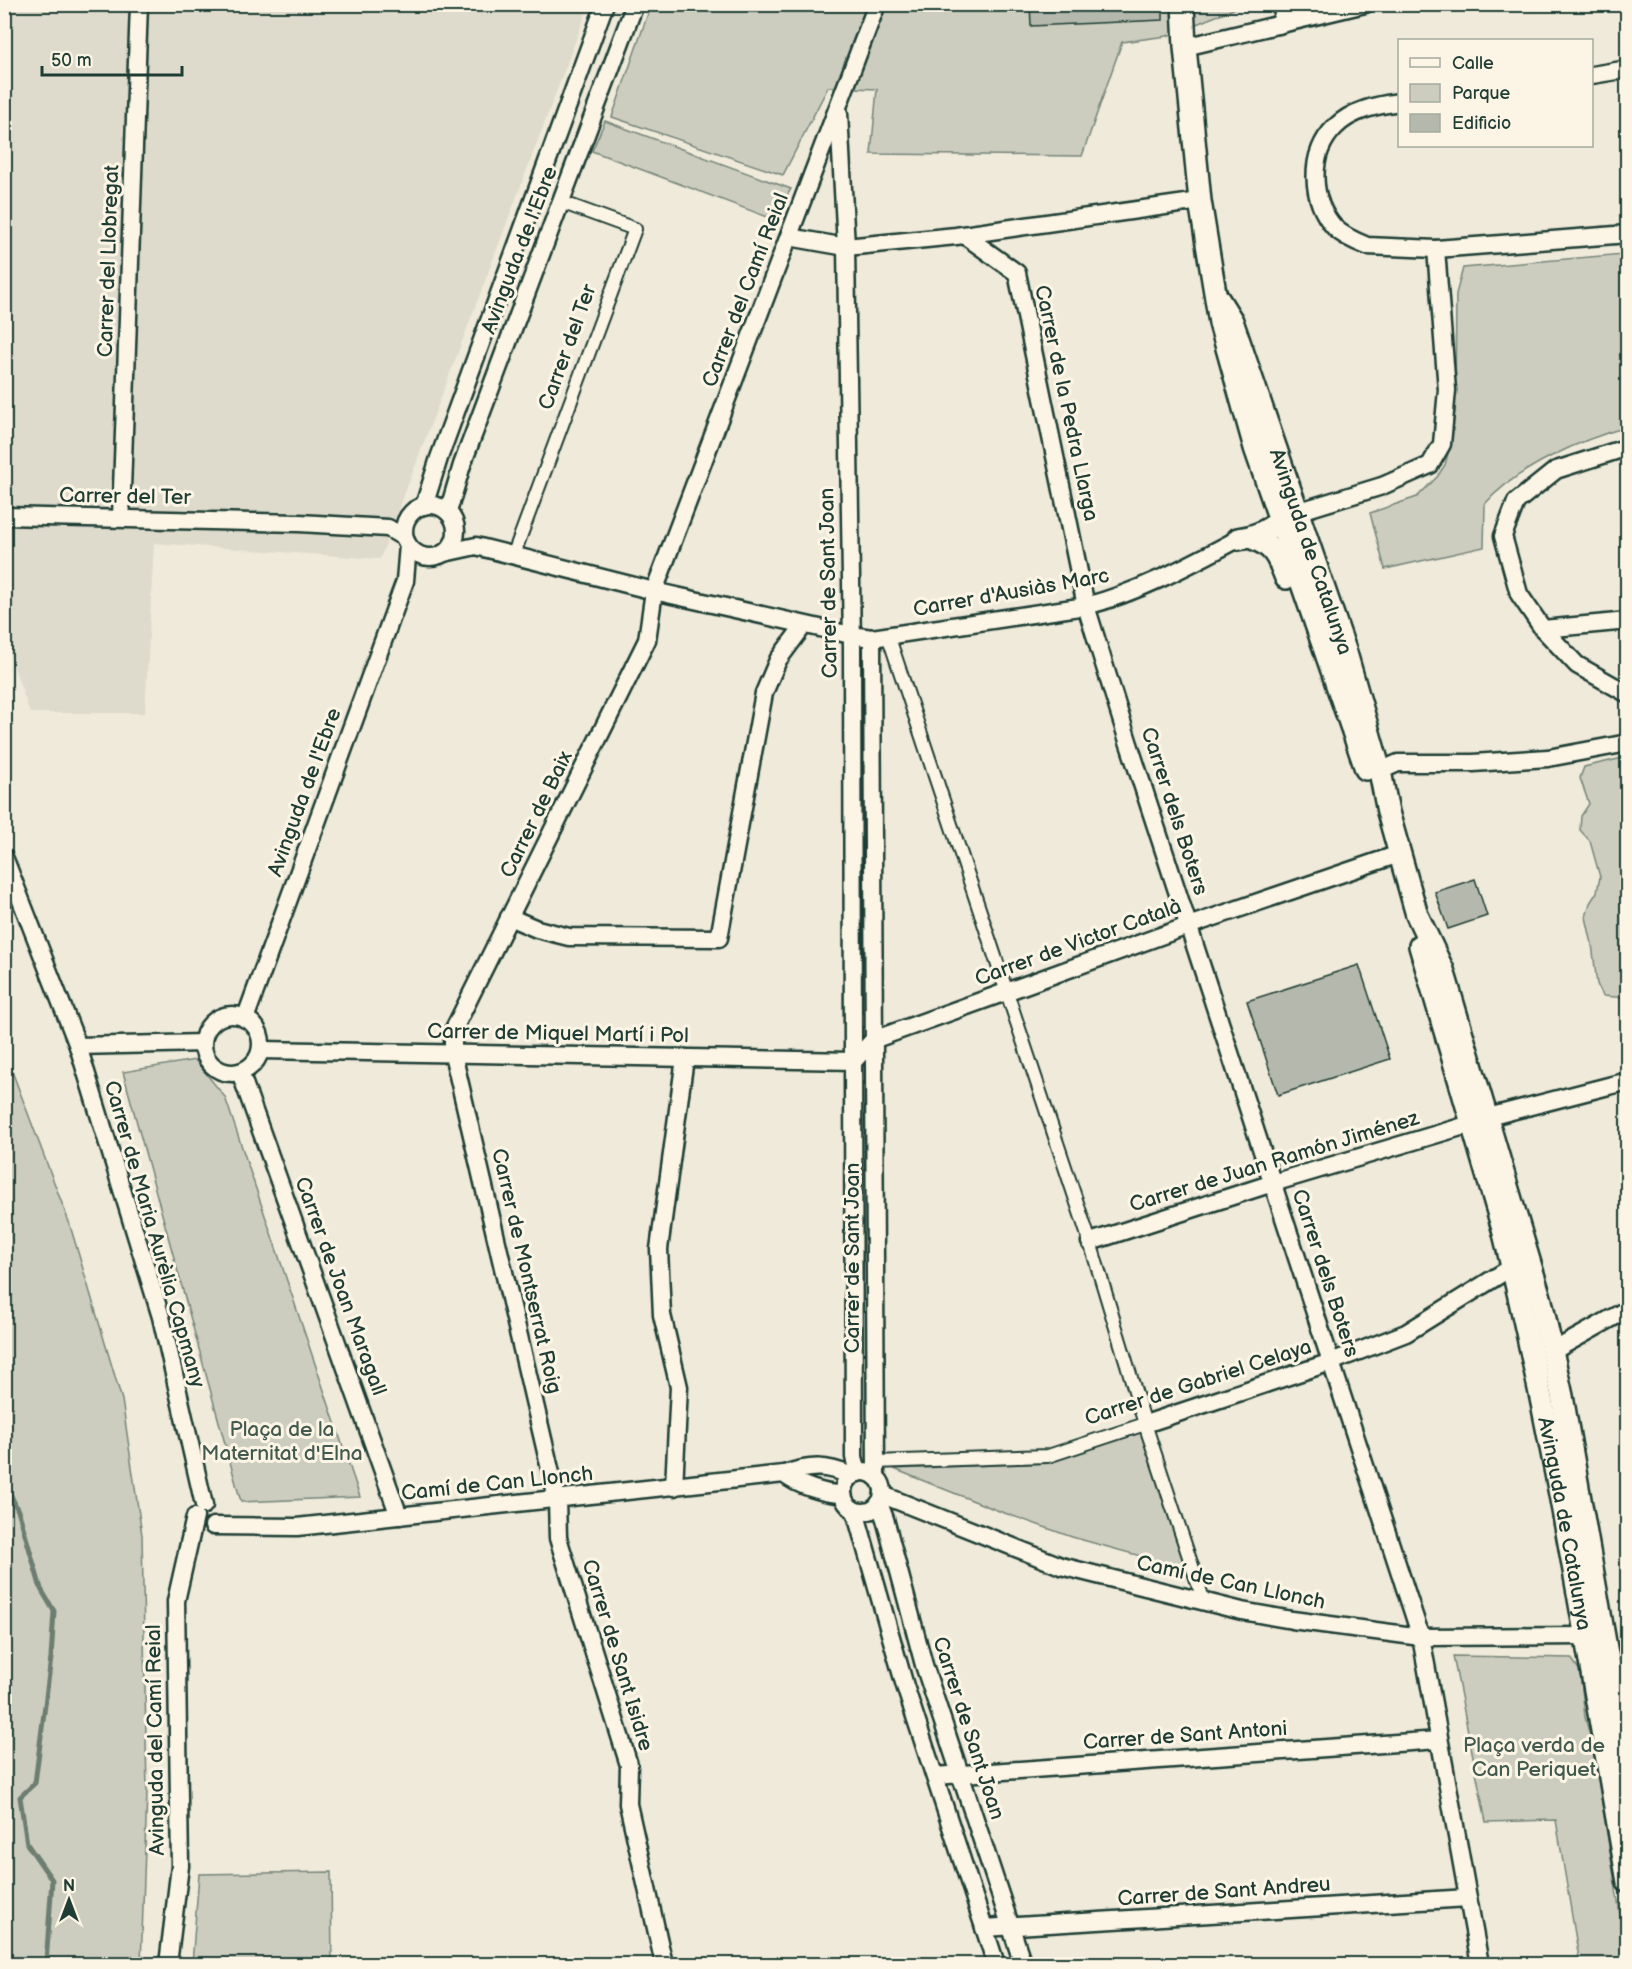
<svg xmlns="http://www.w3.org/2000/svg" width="1632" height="1969" font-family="'Balsamiq Sans',sans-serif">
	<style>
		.built { fill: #dedbcc }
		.green { fill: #cccdbf; stroke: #76857a; stroke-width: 1.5 }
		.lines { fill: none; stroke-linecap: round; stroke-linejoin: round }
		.stream { stroke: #6c7d71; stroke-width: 5 }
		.building { fill: #b5b9ad; stroke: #1f3d34; stroke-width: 1.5 }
		.pedestrian-casing { stroke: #1f3d34; stroke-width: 16 }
		.minor-casing { stroke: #1f3d34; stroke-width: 21 }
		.tertiary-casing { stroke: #1f3d34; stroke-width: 26 }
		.pedestrian { stroke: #fcf5e5; stroke-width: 12 }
		.minor { stroke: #fcf5e5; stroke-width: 16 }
		.tertiary { stroke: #fcf5e5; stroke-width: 21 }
		.labels { text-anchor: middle; stroke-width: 6; stroke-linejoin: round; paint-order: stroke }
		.street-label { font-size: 21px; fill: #1f3d34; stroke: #fcf5e5 }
		.park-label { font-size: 21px; fill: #425a50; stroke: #fcf5e5 }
	</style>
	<rect width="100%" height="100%" fill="#efeada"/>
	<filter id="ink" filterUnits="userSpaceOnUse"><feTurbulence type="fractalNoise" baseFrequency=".0167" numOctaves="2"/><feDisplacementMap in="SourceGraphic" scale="12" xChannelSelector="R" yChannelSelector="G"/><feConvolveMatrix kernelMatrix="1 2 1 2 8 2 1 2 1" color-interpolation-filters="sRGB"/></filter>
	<g filter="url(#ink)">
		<path class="built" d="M5,5h584l-209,554 -226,-16 -9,170h-115l-25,-72z"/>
		<g class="green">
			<path d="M651,5h592l-76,31 -45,6 -40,114 -211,-2 6,-65 -49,-2 -45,88 -171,-58z"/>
			<path d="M605,121l186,68 -18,30 -181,-68z"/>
			<path d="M1624,254l4,20 -1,153c-45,12 -111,41 -142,77l-1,43 -99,22 -15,-56 47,-16 20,-20 8,-12 7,-27 3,-28 1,-116 7,-26z"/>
			<path d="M1627,757l1,241 -25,-2 -6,-12 -5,-40 -6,-27 4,-14 7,-11 3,-15 -10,-36 -10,-11 1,-14 8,-12 -9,-26 4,-11z"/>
			<path d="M4,1050l65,172 53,178 20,135 5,256 -6,173h-136z"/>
			<path d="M195,1060l30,37 135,400 -119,5 -118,-430z"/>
			<path d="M1142,1432l45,137 -115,-32 -73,-26 -105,-42 153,-6z"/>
			<path d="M1453,1656l118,2 9,13 5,46 8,30 31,192 2,25h-46l-24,-144 -70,2z"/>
			<path d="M331,1872l1,92h-140l7,-90z"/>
		</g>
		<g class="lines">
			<path class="stream" d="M4,1480l15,33 22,76 13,22 -3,47 -16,125 -15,14 7,47 25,36 -6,84"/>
		</g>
		<g class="building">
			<path d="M1030,4h133v16l-132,6z"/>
			<path d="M1475,879l12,37 -39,13 -13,-37z"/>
			<path d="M1359,965l31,94 -112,36 -31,-94z"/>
		</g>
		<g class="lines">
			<defs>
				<g id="pedestrian">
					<path d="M513,556l122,-327 -74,-27"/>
					<path d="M888,635l202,607 55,182 59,178"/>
					<path d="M875,1462l173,-6 97,-32"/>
				</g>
				<g id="minor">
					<path d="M1279,25l8,-21"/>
					<path d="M1185,47l180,-43"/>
					<path d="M1592,75l36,-6"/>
					<path d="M1400,102c-23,3 -48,8 -65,25 -27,27 -25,73 0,101 8,8 22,14 32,18l69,3"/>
					<path d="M839,113l7,134 6,400 2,810 4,16"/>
					<path d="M964,235l53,38 69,333 42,135 293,896 59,327"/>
					<path d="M789,237l57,10 110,-11 244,-35"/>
					<path d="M1628,447l-72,23 -40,32 -13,34 16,58 24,35 34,36 51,29"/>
					<circle cx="430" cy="531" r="26"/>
					<path d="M424,506l15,-48 166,-454"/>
					<path d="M448,512l14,-47 173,-461"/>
					<path d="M1297,512l85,-26 48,-21 12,-21 5,-54 -11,-141 192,-15"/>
					<path d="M4,516l295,7 89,5 17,10"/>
					<path d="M121,518l18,-514"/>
					<path d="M444,553l32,-7 178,45 197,44 21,3 214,-32c54,-14 103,-41 152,-67"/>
					<path d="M1543,629l85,-8"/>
					<path d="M872,638l4,839"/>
					<path d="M1380,771l18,-8h75l75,-5 80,-15"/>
					<path d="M4,857l74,189 83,271 43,188"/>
					<path d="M509,917l28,12 32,8 150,1 45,-245 14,-33 26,-35"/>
					<circle cx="232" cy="1044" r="29"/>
					<path d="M245,1019l160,-438 3,-36"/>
					<path d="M78,1046l125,-3"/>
					<path d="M261,1050l593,11 19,-21 315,-114 211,-72"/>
					<path d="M240,1072l159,444"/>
					<path d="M1488,1117l140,-36"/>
					<path d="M1090,1242l183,-59 198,-59"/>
					<path d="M1553,1351l75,-42"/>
					<path d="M1145,1424l186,-62 75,-29 106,-66"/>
					<circle cx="863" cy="1492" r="20"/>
					<path d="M784,1474c12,11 44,21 59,20"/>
					<path d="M674,1487l5,-100 -17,-72 -3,-66 26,-191"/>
					<path d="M883,1495l178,71 181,45 50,9 129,17 164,-1"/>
					<path d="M879,1503l6,16 39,146 99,299"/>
					<path d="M855,1511l50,175 91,278"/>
					<path d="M213,1526l84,1 487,-53c27,-9 42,-9 68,2"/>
					<path d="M935,1776l504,-36"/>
					<path d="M984,1928l484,-30"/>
					<path d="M168,1964l12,-98 -4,-265 19,-84"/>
					<path d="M664,1964l-36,-160 1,-39 -71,-227 -1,-39 -104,-445v-23l194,-391 7,-49 223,-587"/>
				</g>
				<g id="tertiary">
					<path d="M1183,4l2,43 15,154 20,122 35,125 111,321"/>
					<path id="s1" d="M1217,297l15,24 114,332 34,118 8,41 29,103 26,55 98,331 21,95 66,378"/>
					<path d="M1252,538c22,8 26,19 34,40"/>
					<path d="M1238,539c17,-2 28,-8 42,-18l1,-13"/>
					<path id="s2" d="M1420,946l83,283c53,215 87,435 125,653"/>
				</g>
			</defs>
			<use href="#pedestrian" class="pedestrian-casing"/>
			<use href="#minor" class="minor-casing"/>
			<use href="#tertiary" class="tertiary-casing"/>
			<use href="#pedestrian" class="pedestrian"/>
			<use href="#minor" class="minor"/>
			<use href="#tertiary" class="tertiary"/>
		</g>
	</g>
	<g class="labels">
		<g class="street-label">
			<text transform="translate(519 250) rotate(-69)" y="7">Avinguda de l'Ebre</text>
			<text transform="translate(108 261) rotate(-88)" y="7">Carrer del Llobregat</text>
			<text transform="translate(745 290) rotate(-69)" y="7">Carrer del Camí Reial</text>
			<text transform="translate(567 347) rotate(-70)" y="7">Carrer del Ter</text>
			<text transform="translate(1067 403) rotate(78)" y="7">Carrer de la Pedra Llarga</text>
			<text transform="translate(125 496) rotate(1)" y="7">Carrer del Ter</text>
			<text dy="7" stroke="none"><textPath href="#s1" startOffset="272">Avinguda de Catalunya</textPath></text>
			<text transform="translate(828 583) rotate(-91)" y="7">Carrer de Sant Joan</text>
			<text transform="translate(1011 592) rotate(-10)" y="7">Carrer d'Ausiàs Marc</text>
			<text transform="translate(304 792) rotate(-70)" y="7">Avinguda de l'Ebre</text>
			<text transform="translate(1175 811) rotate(72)" y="7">Carrer dels Boters</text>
			<text transform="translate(536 814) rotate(-64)" y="7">Carrer de Baix</text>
			<text transform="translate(1078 942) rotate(-20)" y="7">Carrer de Victor Català</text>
			<text transform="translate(558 1033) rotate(1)" y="7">Carrer de Miquel Martí i Pol</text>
			<text transform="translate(1274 1161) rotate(-17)" y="7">Carrer de Juan Ramón Jiménez</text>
			<text transform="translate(155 1234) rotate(74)" y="7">Carrer de Maria Aurèlia Capmany</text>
			<text transform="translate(852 1258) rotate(-90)" y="7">Carrer de Sant Joan</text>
			<text transform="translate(527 1271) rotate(77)" y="7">Carrer de Montserrat Roig</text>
			<text transform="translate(1326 1273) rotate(72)" y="7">Carrer dels Boters</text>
			<text transform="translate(341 1286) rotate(70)" y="7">Carrer de Joan Maragall</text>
			<text transform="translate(1198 1382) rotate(-18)" y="7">Carrer de Gabriel Celaya</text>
			<text transform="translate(497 1483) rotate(-6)" y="7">Camí de Can Llonch</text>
			<text dy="7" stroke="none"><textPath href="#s2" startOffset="596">Avinguda de Catalunya</textPath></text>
			<text transform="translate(1231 1582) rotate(12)" y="7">Camí de Can Llonch</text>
			<text transform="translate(618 1655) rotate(73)" y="7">Carrer de Sant Isidre</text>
			<text transform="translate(969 1728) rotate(72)" y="7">Carrer de Sant Joan</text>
			<text transform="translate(1185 1735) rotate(-4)" y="7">Carrer de Sant Antoni</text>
			<text transform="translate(155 1740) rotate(-91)" y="7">Avinguda del Camí Reial</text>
			<text transform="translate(1224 1891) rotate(-4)" y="7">Carrer de Sant Andreu</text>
		</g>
		<g class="park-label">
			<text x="282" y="1436">Plaça de la<tspan x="282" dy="24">Maternitat d'Elna</tspan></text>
			<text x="1534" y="1752">Plaça verda de<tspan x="1534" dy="24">Can Periquet</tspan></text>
		</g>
	</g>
	<rect width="1632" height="1969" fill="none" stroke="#fcf5e5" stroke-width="24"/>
	<rect x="12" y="12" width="1608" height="1945" fill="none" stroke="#1f3d34" stroke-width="2" filter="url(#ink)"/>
	<rect x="1398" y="39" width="195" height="108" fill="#fcf5e5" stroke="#a4ab9e" stroke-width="1.5"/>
	<rect x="1410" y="58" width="30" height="9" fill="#fcf5e5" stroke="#a4ab9e" stroke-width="1.5"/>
	<text x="1452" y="69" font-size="18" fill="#1f3d34">Calle</text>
	<rect x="1410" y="84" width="30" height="18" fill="#cccdbf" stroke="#a4ab9e" stroke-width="1.5"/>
	<text x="1452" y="99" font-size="18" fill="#1f3d34">Parque</text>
	<rect x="1410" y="114" width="30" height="18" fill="#b5b9ad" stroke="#a4ab9e" stroke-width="1.5"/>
	<text x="1452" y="129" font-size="18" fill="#1f3d34">Edificio</text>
	<g transform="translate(69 1900)" stroke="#fcf5e5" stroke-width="4.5" paint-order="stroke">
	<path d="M0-4.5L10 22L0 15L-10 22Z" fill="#1f3d34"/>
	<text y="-9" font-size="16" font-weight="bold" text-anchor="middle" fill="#1f3d34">N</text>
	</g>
	<path d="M42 66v9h140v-9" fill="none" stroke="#1f3d34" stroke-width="3"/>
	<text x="51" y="66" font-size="18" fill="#1f3d34" stroke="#fcf5e5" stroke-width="4.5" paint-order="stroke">50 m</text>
</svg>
